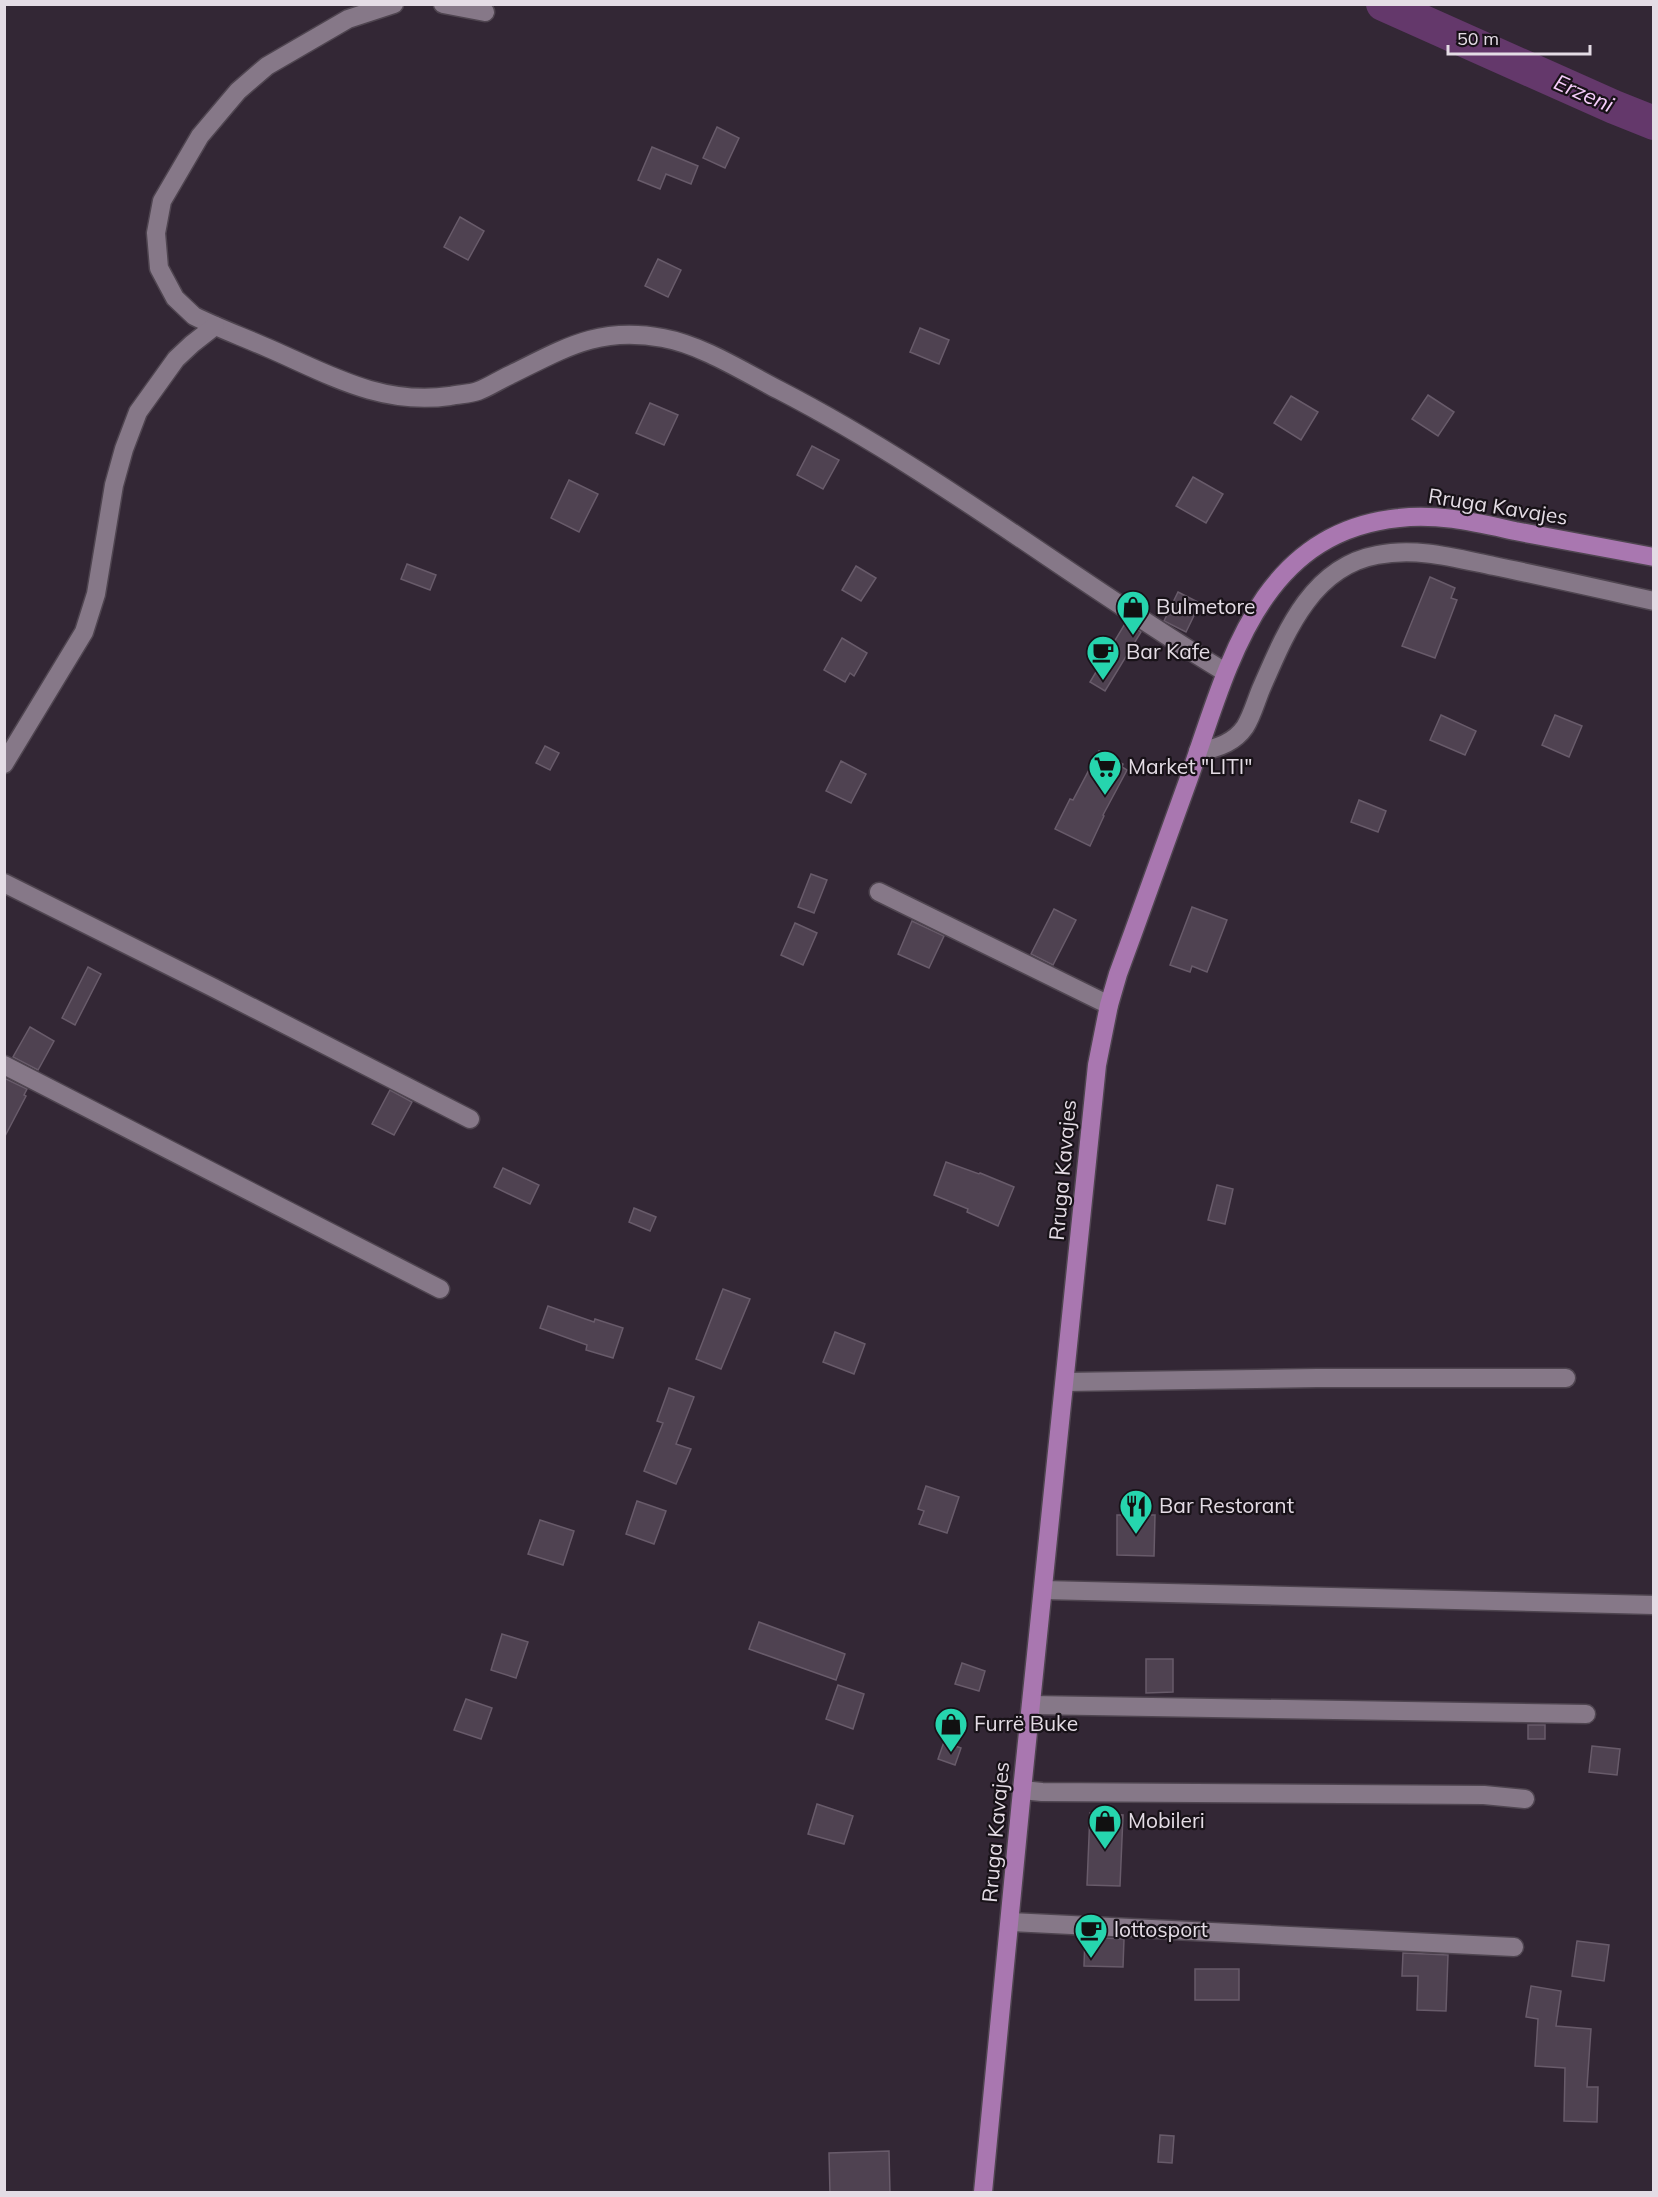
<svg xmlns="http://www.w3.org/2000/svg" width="1658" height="2197" font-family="Mulish,sans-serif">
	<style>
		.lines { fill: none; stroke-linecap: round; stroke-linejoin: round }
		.river { stroke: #64386b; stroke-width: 34 }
		.building { fill: #4f4251; stroke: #685b6a; stroke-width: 1.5 }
		.street-casing { stroke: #4f4550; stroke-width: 21 }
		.primary-casing { stroke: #4f4550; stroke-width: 21 }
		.street { stroke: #867888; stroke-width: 18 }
		.primary { stroke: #a977b0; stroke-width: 18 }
		.labels { text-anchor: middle; stroke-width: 4.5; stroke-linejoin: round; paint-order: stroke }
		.street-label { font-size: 21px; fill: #e4dce5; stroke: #181218 }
		.poi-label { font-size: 21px; fill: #e4dce5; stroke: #181218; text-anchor: start }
		.water-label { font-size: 22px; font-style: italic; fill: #f6cdfb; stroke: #181218 }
	</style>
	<rect width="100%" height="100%" fill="#332735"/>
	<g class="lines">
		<path class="river" d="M1383,4l231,103 40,16"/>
	</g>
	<g class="building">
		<path d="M717,127l22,11 -14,30 -22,-10z"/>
		<path d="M652,147l46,19 -7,18 -25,-10 -6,15 -22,-9z"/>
		<path d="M460,217l24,14 -16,29 -24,-13z"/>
		<path d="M658,259l23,11 -13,27 -23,-11z"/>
		<path d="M920,328l29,12 -10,24 -29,-12z"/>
		<path d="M1428,395l26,17 -16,24 -26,-17z"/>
		<path d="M1291,396l27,16 -17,28 -27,-17z"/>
		<path d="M650,403l28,12 -14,30 -28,-12z"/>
		<path d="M812,446l27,14 -16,29 -26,-14z"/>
		<path d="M1193,477l30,17 -17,29 -30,-17z"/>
		<path d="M569,480l29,14 -19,38 -28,-14z"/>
		<path d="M407,564l29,11 -6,15 -29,-11z"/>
		<path d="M856,566l20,12 -15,23 -19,-11z"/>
		<path d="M1430,577l25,11 -4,10 6,2 -22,58 -33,-12z"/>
		<path d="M1178,592l22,11 -14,29 -22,-11z"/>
		<path d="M1126,622l15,10 -36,59 -15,-9z"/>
		<path d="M842,638l25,15 -13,23 -4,-3 -5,9 -21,-12z"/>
		<path d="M1441,715l35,16 -11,24 -35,-15z"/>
		<path d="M1555,715l27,11 -13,31 -27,-12z"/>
		<path d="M545,746l14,7 -9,17 -14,-7z"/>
		<path d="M1099,751l24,13 -1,3 5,3 -24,45 1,1 -14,30 -35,-17 15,-30 3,1z"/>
		<path d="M841,761l25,13 -15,29 -25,-12z"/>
		<path d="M1359,800l27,11 -8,21 -27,-10z"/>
		<path d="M811,874l16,6 -13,33 -16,-6z"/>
		<path d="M1192,907l35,13 -20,52 -15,-6 -2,6 -20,-7z"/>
		<path d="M1054,909l22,11 -23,45 -22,-11z"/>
		<path d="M912,921l32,15 -15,32 -31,-14z"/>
		<path d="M795,923l22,10 -14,32 -22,-10z"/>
		<path d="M88,967l13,7 -26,51 -13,-7z"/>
		<path d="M30,1027l24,14 -16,29 -25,-13z"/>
		<path d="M4,1078l23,11 -3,6 2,1 -22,42z"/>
		<path d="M390,1090l22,12 -18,33 -22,-11z"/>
		<path d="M946,1162l33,12 1,-1 34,14 -16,39 -31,-14 1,-3 -34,-14z"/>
		<path d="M503,1168l36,17 -9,19 -36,-17z"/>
		<path d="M1217,1185l16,4 -8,35 -17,-4z"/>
		<path d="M634,1208l22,9 -6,14 -21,-9z"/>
		<path d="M723,1289l27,10 -29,70 -25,-10z"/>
		<path d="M548,1306l46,16 1,-3 28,9 -10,30 -27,-8 1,-5 -47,-17z"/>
		<path d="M835,1332l30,12 -11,30 -31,-12z"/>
		<path d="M669,1388l25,9 -18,47 15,5 -15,35 -32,-13 19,-48 -6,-2z"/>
		<path d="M926,1486l33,11 -12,36 -28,-9 5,-13 -6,-2z"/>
		<path d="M637,1501l29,10 -12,33 -28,-10z"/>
		<path d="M1117,1515h38l-1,41 -37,-1z"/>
		<path d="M540,1520l34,11 -11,34 -35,-11z"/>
		<path d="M759,1622l86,32 -9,26 -87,-31z"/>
		<path d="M502,1634l26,8 -12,36 -25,-8z"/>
		<path d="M1146,1659h27v33l-27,1z"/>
		<path d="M962,1663l23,8 -6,20 -24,-7z"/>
		<path d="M838,1685l26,9 -11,35 -27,-10z"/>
		<path d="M466,1699l26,9 -11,31 -27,-9z"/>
		<rect x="1528" y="1725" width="17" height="14"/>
		<path d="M944,1742l17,6 -6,17 -17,-6z"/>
		<path d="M1592,1746l28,3 -3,26 -28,-3z"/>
		<path d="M817,1804l36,12 -9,28 -36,-10z"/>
		<path d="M1090,1813l33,2 -3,71 -33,-1z"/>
		<path d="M1085,1937l39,2 -1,28 -39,-1z"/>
		<path d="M1577,1941l32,4 -5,36 -32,-5z"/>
		<path d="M1403,1953l45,2 -2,56 -29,-1 1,-34h-16z"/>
		<rect x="1195" y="1969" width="44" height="31"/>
		<path d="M1531,1986l30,5 -5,35 35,3 -4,58h11l-1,35 -33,-1 1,-53 -30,-2 3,-47 -12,-2z"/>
		<path d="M1160,2135l14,1 -2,27 -14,-1z"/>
		<path d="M889,2151l1,42h-60l-1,-40z"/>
	</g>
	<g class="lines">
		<defs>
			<g id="street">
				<path d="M394,4l-46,15 -81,47 -29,25 -38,45 -38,65 -6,32 3,35 16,30 19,18c24,12 49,21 74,32 60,26 113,58 182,48 9,-2 20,-2 28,-5 11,-4 21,-11 32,-16 55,-27 89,-49 153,-37 39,7 81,34 116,52 157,81 295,191 446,282"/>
				<path d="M443,4l42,8"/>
				<path d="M1198,751c18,-2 36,-8 47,-24 7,-11 11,-26 16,-38 24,-55 50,-122 116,-134 40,-8 78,3 117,11 53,11 106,23 160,35"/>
				<path d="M4,764l80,-132 12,-38 18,-109 10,-36 14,-37 38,-53 16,-15 23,-18"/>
				<path d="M4,883l210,105 256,131"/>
				<path d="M879,892l230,113"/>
				<path d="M4,1065l436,224"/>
				<path d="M1065,1382l252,-4h249"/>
				<path d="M1043,1590l611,15"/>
				<path d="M1031,1705l555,9"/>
				<path d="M1022,1790l20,2 442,3 41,4"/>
				<path d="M1010,1922l504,25"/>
			</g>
			<path id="primary" d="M983,2192l39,-402 75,-725 12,-60 9,-31c24,-65 47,-130 71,-196 39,-111 69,-246 210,-260 39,-5 79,5 116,13 46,9 92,17 139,26"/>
		</defs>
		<use href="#street" class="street-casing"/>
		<use href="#primary" class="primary-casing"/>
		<use href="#street" class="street"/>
		<use href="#primary" class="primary"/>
	</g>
	<defs>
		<symbol id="shop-pin" viewBox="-11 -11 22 30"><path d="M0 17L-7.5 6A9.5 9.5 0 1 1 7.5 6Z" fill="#26d5ae" stroke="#181218"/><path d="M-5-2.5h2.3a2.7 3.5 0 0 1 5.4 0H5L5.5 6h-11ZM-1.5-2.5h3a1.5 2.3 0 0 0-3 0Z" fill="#111"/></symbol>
		<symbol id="cafe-pin" viewBox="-11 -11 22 30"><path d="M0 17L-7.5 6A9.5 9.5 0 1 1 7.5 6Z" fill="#26d5ae" stroke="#181218"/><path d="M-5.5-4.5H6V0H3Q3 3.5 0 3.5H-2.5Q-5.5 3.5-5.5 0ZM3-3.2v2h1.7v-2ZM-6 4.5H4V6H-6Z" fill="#111"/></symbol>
		<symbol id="supermarket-pin" viewBox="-11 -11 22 30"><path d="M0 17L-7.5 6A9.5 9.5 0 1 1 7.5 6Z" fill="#26d5ae" stroke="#181218"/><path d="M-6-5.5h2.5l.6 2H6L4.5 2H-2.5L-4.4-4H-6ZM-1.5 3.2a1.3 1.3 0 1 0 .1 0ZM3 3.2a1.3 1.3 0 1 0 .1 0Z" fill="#111"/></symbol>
		<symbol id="restaurant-pin" viewBox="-11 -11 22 30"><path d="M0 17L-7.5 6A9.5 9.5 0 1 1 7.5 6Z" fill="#26d5ae" stroke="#181218"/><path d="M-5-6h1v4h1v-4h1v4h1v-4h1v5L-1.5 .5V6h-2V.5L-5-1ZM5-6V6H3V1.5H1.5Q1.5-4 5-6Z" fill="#111"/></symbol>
	</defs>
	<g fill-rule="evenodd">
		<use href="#shop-pin" x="1114" y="588" width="38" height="52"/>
		<use href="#cafe-pin" x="1084" y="633" width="38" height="52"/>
		<use href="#supermarket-pin" x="1086" y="748" width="38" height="52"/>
		<use href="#restaurant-pin" x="1117" y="1487" width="38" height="52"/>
		<use href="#shop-pin" x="932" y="1705" width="38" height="52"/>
		<use href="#shop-pin" x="1086" y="1802" width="38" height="52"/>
		<use href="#cafe-pin" x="1072" y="1911" width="38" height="52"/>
	</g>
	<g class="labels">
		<g class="street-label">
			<text transform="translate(1498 507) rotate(9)" y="7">Rruga Kavajes</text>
			<text transform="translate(1063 1170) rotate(-85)" y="7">Rruga Kavajes</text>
			<text transform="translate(996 1832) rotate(-85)" y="7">Rruga Kavajes</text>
		</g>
		<g class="poi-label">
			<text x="1156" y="614">Bulmetore</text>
			<text x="1126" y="659">Bar Kafe</text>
			<text x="1128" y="774">Market "LITI"</text>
			<text x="1159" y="1513">Bar Restorant</text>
			<text x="974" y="1731">Furrë Buke</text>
			<text x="1128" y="1828">Mobileri</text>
			<text x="1114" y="1937">lottosport</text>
		</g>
		<g class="water-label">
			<text transform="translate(1584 93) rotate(24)" y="8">Erzeni</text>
		</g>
	</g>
	<rect width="1658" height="2197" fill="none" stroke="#e4dce5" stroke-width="12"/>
	<path d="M1448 45v9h142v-9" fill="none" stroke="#e4dce5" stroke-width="3"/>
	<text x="1457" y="45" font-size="18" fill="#e4dce5" stroke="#181218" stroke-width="4.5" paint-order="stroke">50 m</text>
</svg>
